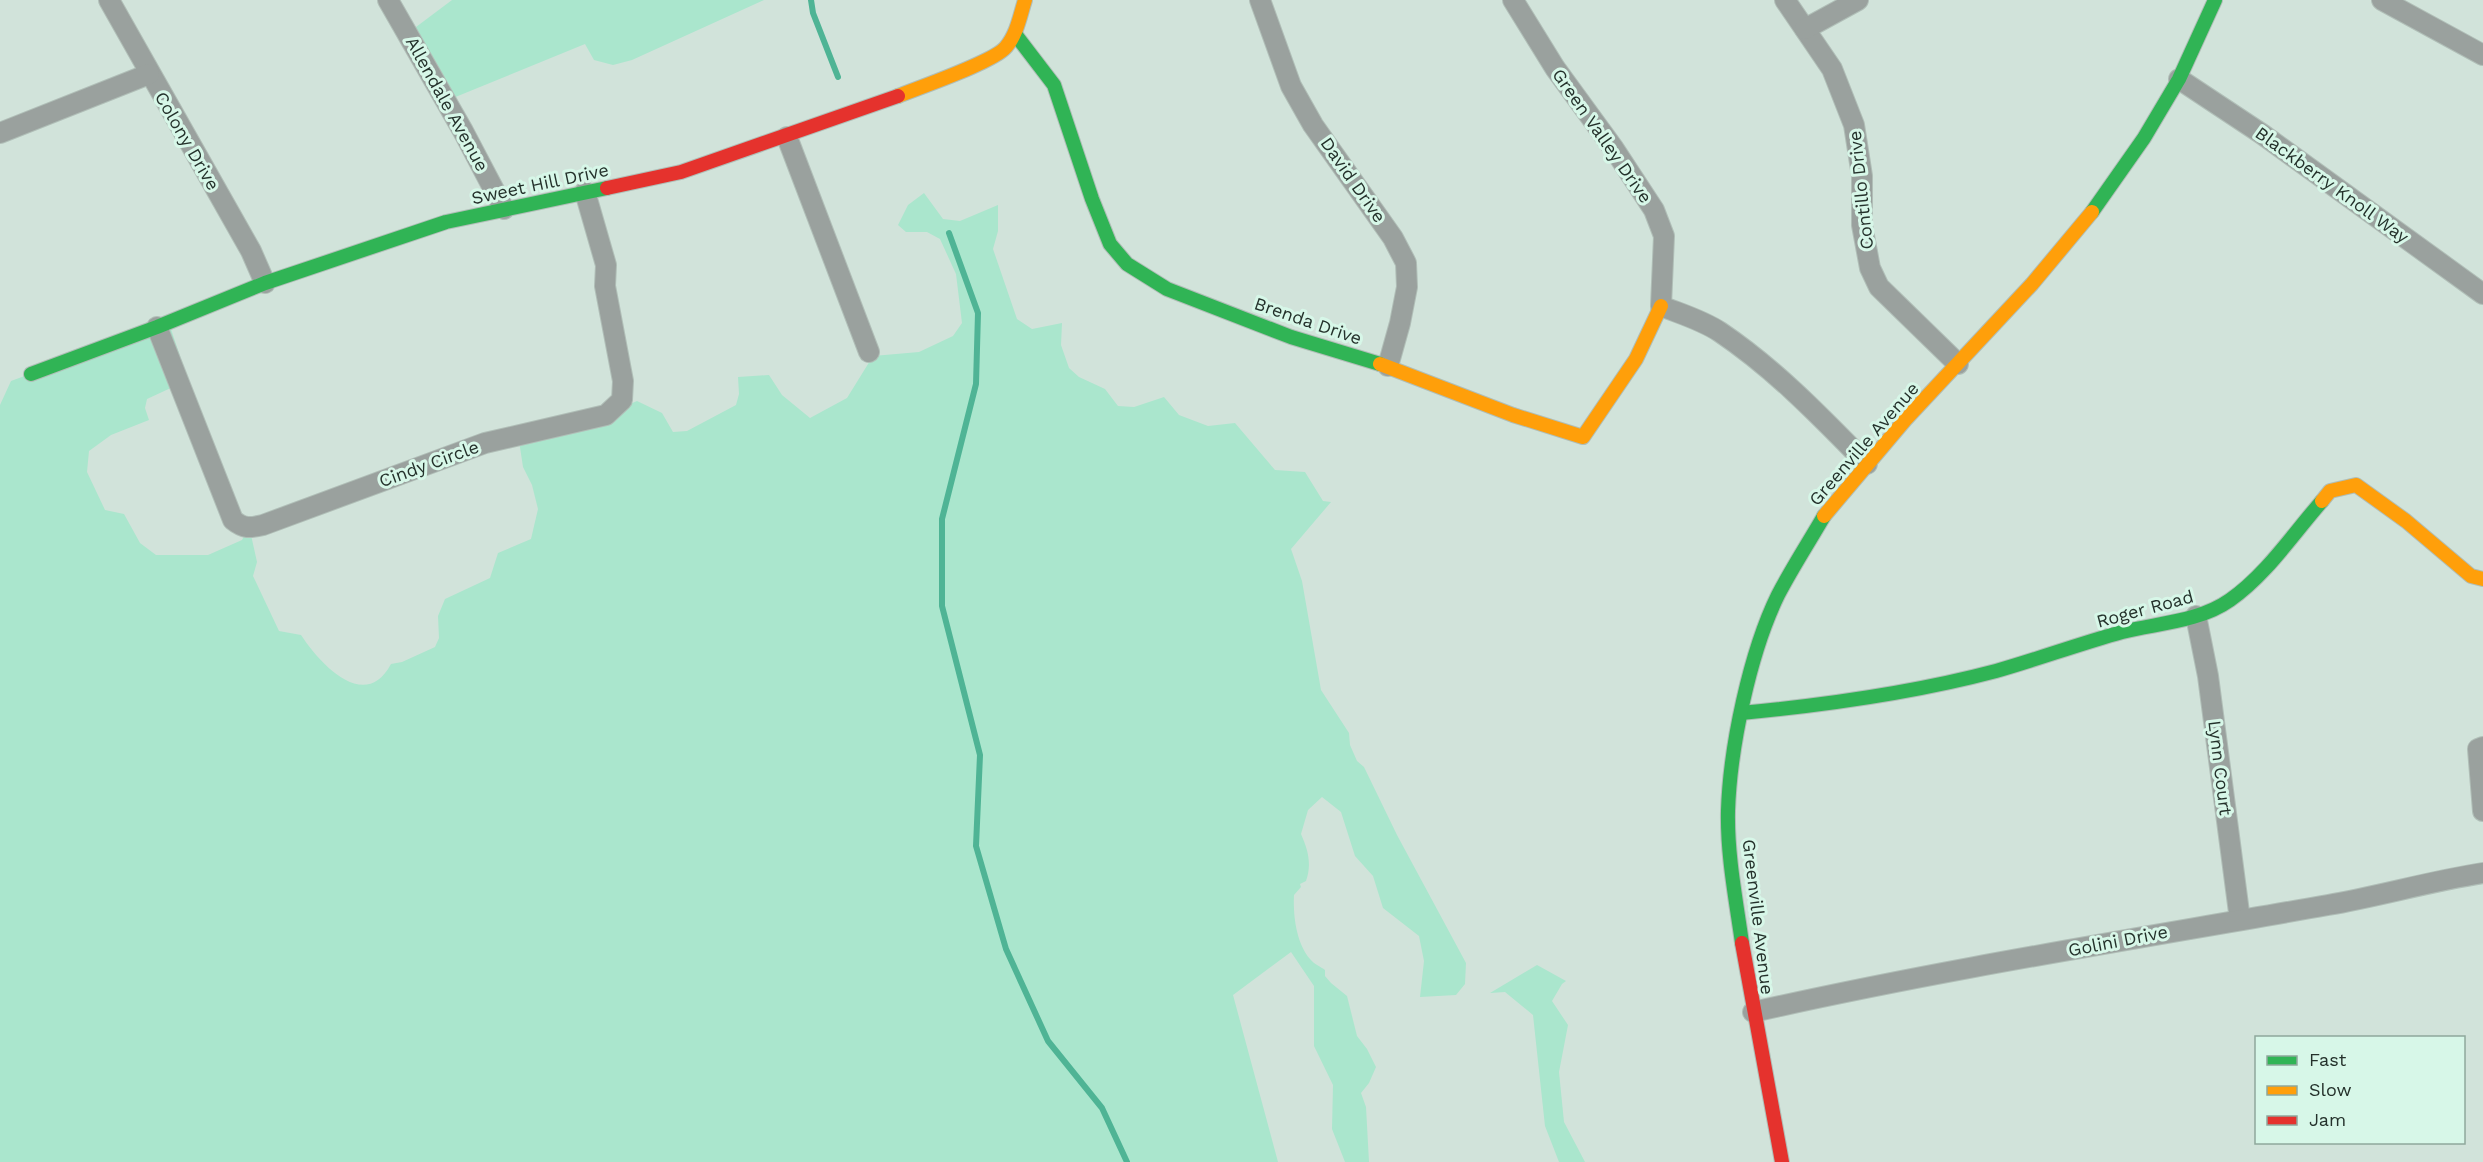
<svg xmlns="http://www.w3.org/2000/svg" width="2483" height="1162" font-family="'Work Sans',sans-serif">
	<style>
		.green { fill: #aae6cd }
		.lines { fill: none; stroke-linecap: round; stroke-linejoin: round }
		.stream { stroke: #4fb495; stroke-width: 6 }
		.street-casing { stroke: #b0beb7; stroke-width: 22 }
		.fast-casing { stroke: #b0beb7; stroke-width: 16 }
		.slow-casing { stroke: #b0beb7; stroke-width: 16 }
		.jam-casing { stroke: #b0beb7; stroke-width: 16 }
		.street { stroke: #9aa19e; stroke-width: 20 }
		.fast { stroke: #30b455; stroke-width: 14 }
		.slow { stroke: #ff9f0a; stroke-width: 14 }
		.jam { stroke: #e5322d; stroke-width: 14 }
		.labels { text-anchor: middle; stroke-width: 6; stroke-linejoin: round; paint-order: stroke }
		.street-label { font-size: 18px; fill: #24312b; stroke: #d7f7e8 }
	</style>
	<rect width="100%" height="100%" fill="#d1e3da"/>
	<g class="green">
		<path d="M452,0h312l-132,60 -19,5 -19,-5 -9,-16 -132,54 -37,-66v-5z"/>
		<path d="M924,193l19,26 17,2 38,-16v26l-5,18 24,70 15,10 30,-6 -1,22 8,23 10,9 26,12 13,17 16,1 30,-10 15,18 29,11 27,-3 40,47 30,2 18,29 8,1 -40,47 11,32 19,109 28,43 1,12 7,16 7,6 33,68 69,128 -1,21 -9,11 -36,2 4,-36 -5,-25 -36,-28 -10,-32 -18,-20 -14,-44 -19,-15 -14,13 -7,24c7,16 11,30 5,47l-6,3 1,3 -7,8c-1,20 2,48 16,64 4,5 11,8 15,11v6l6,7 16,13 10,40 10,13 9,18 -7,16 -8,10 5,14 3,55h-24l-13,-33 1,-44 -19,-39v-60l-23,-34 -58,43 45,167h-1278v-757l11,-24 155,-57 5,5 17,51 -41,19 -2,9 4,12 -38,15 -22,16 -2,21 18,38 19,4 16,29 16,12h52l34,-15 7,-14 8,36 -4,14 26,55 22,4c19,29 64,78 90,29l11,-2 33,-15 4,-9 -1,-22 7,-17 45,-21 8,-25 33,-14 7,-30 -6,-24 -9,-18 -5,-33 103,-26 16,-7 25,12 11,19 14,-1 49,-26 3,-11 -1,-17 31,-2 13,20 28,23 37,-20 26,-42 46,-4 34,-16 9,-13 -6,-49 -16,-35 -13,-7h-21l-8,-7 10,-20z"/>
		<path d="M1537,965l29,16 -4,3 -10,17 16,24 -9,47 5,50 21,40h-26l-14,-36 -12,-111 -28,-23 -15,1z"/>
	</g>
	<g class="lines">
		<g class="stream">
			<path d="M811,0l2,13 25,64"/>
			<path d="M949,233l29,80 -2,71 -34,135v87l38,149 -4,91 30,103 42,92 54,67 25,54"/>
		</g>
		<defs>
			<g id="street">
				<path d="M109,0l142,251 14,32"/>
				<path d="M388,0l75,131 41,78"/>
				<path d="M1260,0l31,86 22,39 80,113 13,25 1,24 -7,36 -12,43"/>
				<path d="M1513,0l42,68 59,81 40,61 10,26 -3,70c20,8 41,14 59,26 55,37 101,85 147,132"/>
				<path d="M1785,0l47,69 22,56 8,51v49l8,43 9,19 79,77"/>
				<path d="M2382,0l101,55"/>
				<path d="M1805,29l53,-29"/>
				<path d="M2179,79l83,55 221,160"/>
				<path d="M0,133l149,-59"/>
				<path d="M787,137l82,215"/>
				<path d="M157,327l76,193c11,9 17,8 30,5l222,-82 121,-28 16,-15 1,-19 -18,-95 1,-21 -21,-73"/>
				<path d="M2196,616l12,60 32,244"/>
				<path d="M2483,747l-5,2 5,62"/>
				<path d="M1753,1012c190,-43 383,-73 575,-107 52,-9 103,-24 155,-32"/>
			</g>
			<g id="fast">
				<path d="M1015,34l39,51 38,114 18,45 17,20 40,25 124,48 89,27"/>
				<path d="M2092,212l52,-74 35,-59 36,-79"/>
				<path d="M31,374l126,-47 108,-44 181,-61 161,-34"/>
				<path d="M1741,713c85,-8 172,-20 255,-42 42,-12 83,-27 126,-39 35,-9 77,-10 108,-32 36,-25 63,-66 92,-99"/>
				<path d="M1742,943c-6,-43 -15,-88 -14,-132 2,-64 22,-159 50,-216 14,-27 31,-53 46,-79"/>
			</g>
			<g id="slow">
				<path d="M898,96c22,-9 96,-34 108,-49 11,-13 14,-31 19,-47"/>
				<path d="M1380,364l133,51 70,22 53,-78 25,-53"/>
				<path d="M2322,501l8,-10 26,-6 50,36 65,55 12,3"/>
				<path d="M1824,516l81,-96 127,-136 60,-72"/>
			</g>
			<g id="jam">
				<path d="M607,188l74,-16 217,-76"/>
				<path d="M1742,943l40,219"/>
			</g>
		</defs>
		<use href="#street" class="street-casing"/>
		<use href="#fast" class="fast-casing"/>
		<use href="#slow" class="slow-casing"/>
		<use href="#jam" class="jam-casing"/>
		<use href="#street" class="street"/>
		<use href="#fast" class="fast"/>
		<use href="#slow" class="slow"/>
		<use href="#jam" class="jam"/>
	</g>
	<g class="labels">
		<g class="street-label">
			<text transform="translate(447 104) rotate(61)" y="6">Allendale Avenue</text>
			<text transform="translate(1602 136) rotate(55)" y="6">Green Valley Drive</text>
			<text transform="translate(187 141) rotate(60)" y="6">Colony Drive</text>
			<text transform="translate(1353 180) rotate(55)" y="6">David Drive</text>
			<text transform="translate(540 184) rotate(-12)" y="6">Sweet Hill Drive</text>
			<text transform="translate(2332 185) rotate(36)" y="6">Blackberry Knoll Way</text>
			<text transform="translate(1861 190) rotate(-96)" y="6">Contillo Drive</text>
			<text transform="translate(1308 321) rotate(19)" y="6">Brenda Drive</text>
			<text transform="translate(1864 444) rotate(-49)" y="6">Greenville Avenue</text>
			<text transform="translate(429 464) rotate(-20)" y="6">Cindy Circle</text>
			<text transform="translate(2145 609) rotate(-15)" y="6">Roger Road</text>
			<text transform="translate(2220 768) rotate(83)" y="6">Lynn Court</text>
			<text transform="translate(1758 917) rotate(83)" y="6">Greenville Avenue</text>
			<text transform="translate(2118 941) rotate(-11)" y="6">Golini Drive</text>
		</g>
	</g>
	<rect x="2255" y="1036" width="210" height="108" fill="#d7f7e8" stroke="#8fa89c" stroke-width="1.5"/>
	<rect x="2267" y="1056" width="30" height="9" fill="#30b455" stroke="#8fa89c" stroke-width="1.5"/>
	<text x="2309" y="1066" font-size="18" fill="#24312b">Fast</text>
	<rect x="2267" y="1086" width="30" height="9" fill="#ff9f0a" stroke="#8fa89c" stroke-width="1.5"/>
	<text x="2309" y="1096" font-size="18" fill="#24312b">Slow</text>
	<rect x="2267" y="1116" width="30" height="9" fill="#e5322d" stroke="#8fa89c" stroke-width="1.5"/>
	<text x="2309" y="1126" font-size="18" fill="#24312b">Jam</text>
</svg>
